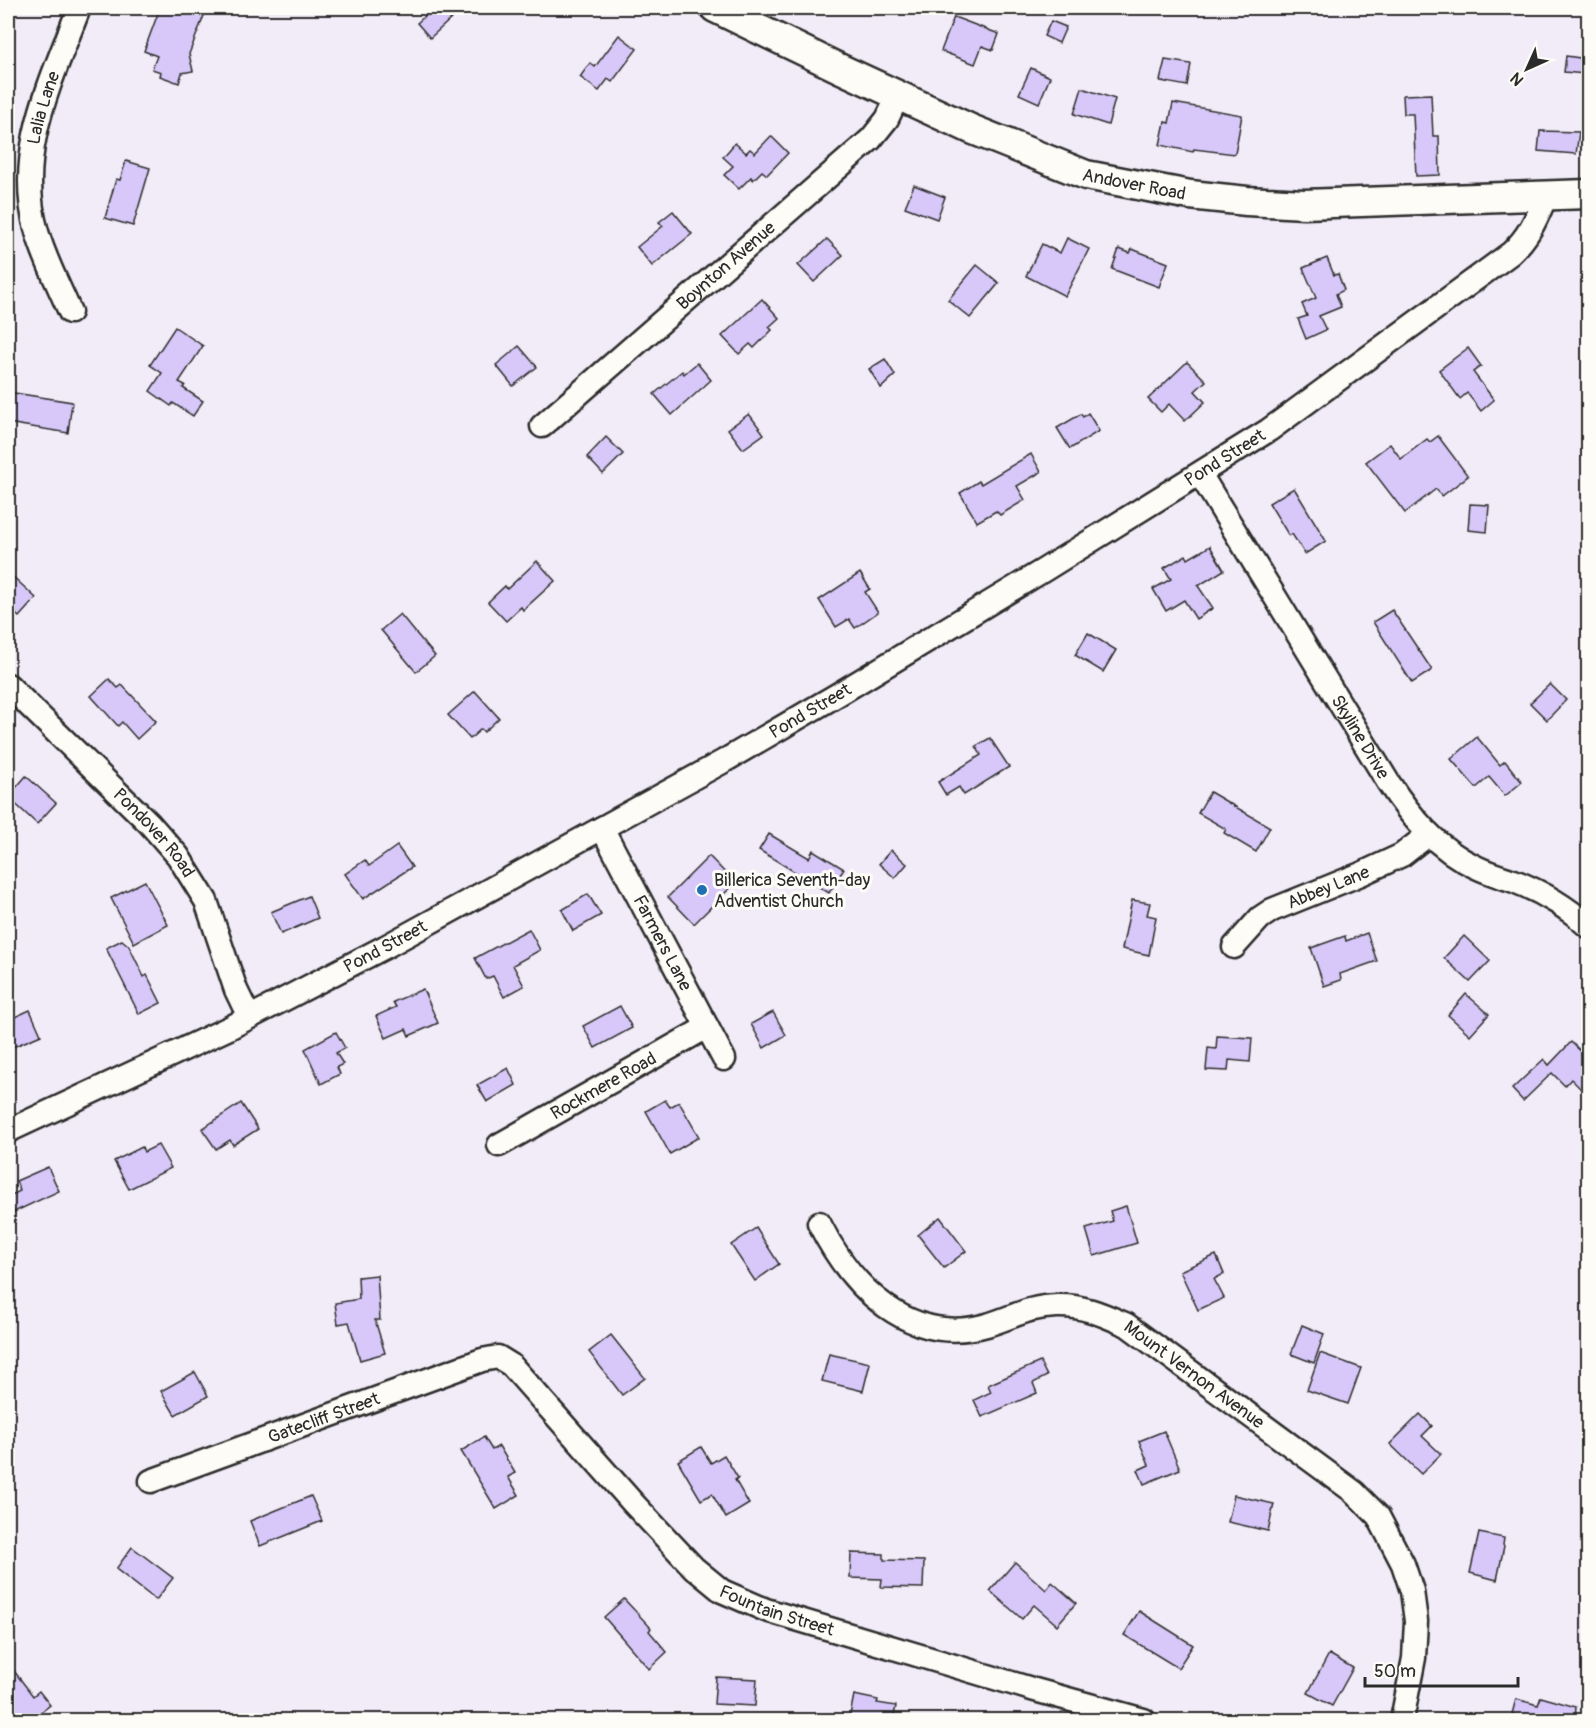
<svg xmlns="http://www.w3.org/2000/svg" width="1596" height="1728" font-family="Pangolin,sans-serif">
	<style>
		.building { fill: #d7c8f9; stroke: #2b2b2b; stroke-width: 1.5 }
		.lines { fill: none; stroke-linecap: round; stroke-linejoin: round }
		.minor-casing { stroke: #2b2b2b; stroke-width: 27 }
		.major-casing { stroke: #2b2b2b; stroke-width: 33 }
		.minor { stroke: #fdfcf7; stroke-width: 22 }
		.major { stroke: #fdfcf7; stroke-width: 28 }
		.poi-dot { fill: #1f6fb2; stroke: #fdfcf7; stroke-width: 2 }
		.labels { text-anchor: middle; stroke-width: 6; stroke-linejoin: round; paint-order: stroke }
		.street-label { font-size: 18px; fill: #2b2b2b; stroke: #fdfcf7 }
		.poi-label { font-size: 18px; fill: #2b2b2b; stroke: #fdfcf7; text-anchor: start }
	</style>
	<rect width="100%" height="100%" fill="#f2ecf8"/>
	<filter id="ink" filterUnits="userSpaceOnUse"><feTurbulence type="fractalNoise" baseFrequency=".0167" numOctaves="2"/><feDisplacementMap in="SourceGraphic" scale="12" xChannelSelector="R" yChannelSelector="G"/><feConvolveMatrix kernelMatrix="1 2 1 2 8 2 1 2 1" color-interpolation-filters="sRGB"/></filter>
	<g filter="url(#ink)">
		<g class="building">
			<path d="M160,8h27l18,5 -16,41 4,17 -11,2 -3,10 -19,-7 1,-4 -9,-3 5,-13 -13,-5z"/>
			<path d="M434,8h9l9,10 -22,20 -13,-15z"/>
			<path d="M954,17l45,17 -6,16 -11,-4 -7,18 -34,-13z"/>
			<path d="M1051,21l15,6 -7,16 -15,-7z"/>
			<path d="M619,35l18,14 -25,33 -4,-3 -9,12 -19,-14 10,-14 5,4z"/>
			<path d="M1566,56l21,3 -2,15 -21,-2z"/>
			<path d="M1165,60l26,4 -4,22 -27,-5z"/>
			<path d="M1031,68l19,9 -11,26 -20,-9z"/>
			<path d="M1082,88l33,11 -7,26 -34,-11z"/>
			<path d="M1431,94l2,42h6l1,39 -24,1 -3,-62h-9l-1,-19z"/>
			<path d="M1173,103l69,12 -7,39 -41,-5 -1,3 -33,-7 5,-23 4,1z"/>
			<path d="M1540,131l39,1 -3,22 -38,-3z"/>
			<path d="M771,136l17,17 -21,22 -5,-4 -9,9 -2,-3 -12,12 -15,-14 9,-9 -10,-9 12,-14 11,10 4,-4 5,4z"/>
			<path d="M126,161l24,7 -17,58 -28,-8 11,-39 4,1z"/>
			<path d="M914,185l31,12 -8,22 -32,-12z"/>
			<path d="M673,211l19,23 -40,32 -15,-19 26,-21 -4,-4z"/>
			<path d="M1067,238l22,11 -24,47 -39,-20 16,-32 18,9z"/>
			<path d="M827,239l16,16 -29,27 -16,-17z"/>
			<path d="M1119,249l11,4 2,-4 36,14 -9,24 -47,-18z"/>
			<path d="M1327,258l7,17 4,-1 6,16 -8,4 5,13 -22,9 7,14 -20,9 -8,-20 9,-3 -5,-12 14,-6 -13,-30z"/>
			<path d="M977,265l22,18 -29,35 -22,-18z"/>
			<path d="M762,299l17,19 -10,9 3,3 -18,18 -4,-4 -11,10 -17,-18z"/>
			<path d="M175,327l28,19 -24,36 6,3 -2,3 20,13 -10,15 -20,-13 -2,3 -21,-15 12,-18 -12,-8z"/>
			<path d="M519,346l18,21 -24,19 -17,-21z"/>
			<path d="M1468,348l13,18 -8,6 21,28 -13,11 -14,-18 -7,6 -21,-29z"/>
			<path d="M885,359l10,16 -14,13 -12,-19z"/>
			<path d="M1187,362l19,19 -11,10 10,11 -20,19 -16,-17 -8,8 -13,-13z"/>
			<path d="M697,363l14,17 -39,35 -18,-21 28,-23 2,3z"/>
			<path d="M8,392l64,10 -4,31 -60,-10z"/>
			<path d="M1088,413l11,18 -29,18 -13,-21 24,-14 2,3z"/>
			<path d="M749,414l15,20 -21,15 -15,-20z"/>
			<path d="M1438,436l30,40 -26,20 -6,-7 -31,24 -39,-51 24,-18 11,15 26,-20 3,3z"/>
			<path d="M606,437l17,17 -20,20 -16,-17z"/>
			<path d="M1031,454l10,18 -24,14 8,14 -25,15 -4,-4 -19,11 -17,-29 19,-12 2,3z"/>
			<path d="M1294,488l32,53 -21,13 -13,-20 -3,2 -20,-33z"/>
			<path d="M1470,504l19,1 -2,27 -19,-2z"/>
			<path d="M1210,546l14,24 -26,16 15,22 -17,11 -12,-19 -18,11 -13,-22 18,-10 -7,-11 22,-13 2,4z"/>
			<path d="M537,561l18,20 -32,29 -2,-3 -15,14 -18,-19 17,-16 2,3z"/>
			<path d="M8,572l28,26 -17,19 -11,-10z"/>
			<path d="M860,573l10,16 -5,3 13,20 -23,16 -6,-9 -13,8 -17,-27z"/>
			<path d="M1392,610l40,60 -20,13 -39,-61z"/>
			<path d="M400,614l35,42 -19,16 -35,-42z"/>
			<path d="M1088,633l28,17 -13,22 -28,-17z"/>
			<path d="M109,679l9,9 4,-3 34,36 -19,18 -15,-17 -4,4 -27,-30z"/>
			<path d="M1550,684l16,16 -19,20 -17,-17z"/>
			<path d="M475,691l24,27 -15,14 -3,-3 -11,10 -22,-24z"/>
			<path d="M1477,737l23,28 5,-4 17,21 -17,14 -16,-19 -13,11 -25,-29z"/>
			<path d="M990,738l19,29 -45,28 -5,-8 -13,8 -8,-13 43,-27 -5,-9z"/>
			<path d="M26,776l30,27 -19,21 -29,-27z"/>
			<path d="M1210,792l60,35 -14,25 -32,-19 2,-4 -28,-16z"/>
			<path d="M769,834l40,24 4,-8 31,19 -15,24 -70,-43z"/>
			<path d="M397,846l15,21 -49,32 -18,-25 20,-14 4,6z"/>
			<path d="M891,850l16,14 -12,14 -16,-14z"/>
			<path d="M709,856l26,27 -41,41 -26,-27z"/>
			<path d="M145,881l23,44 -34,18 -23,-45z"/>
			<path d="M588,894l13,21 -28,16 -11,-21z"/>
			<path d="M309,896l9,22 -37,16 -10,-22z"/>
			<path d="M1132,900l18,3 -3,12 9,2 -7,38 -27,-6z"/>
			<path d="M529,929l11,21 -27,15 11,21 -20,11 -11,-21 -7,3 -11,-21z"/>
			<path d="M1367,933l10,28 -37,13 1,6 -17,6 -13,-38 34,-12 1,5z"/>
			<path d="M1464,936l26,25 -20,21 -26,-24z"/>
			<path d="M122,940l7,6 15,31 3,-2 14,28 -22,11 -33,-66z"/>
			<path d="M423,989l15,34 -29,13 -3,-7 -20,9 -10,-22 20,-9 -3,-5z"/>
			<path d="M1466,994l23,20 -19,21 -22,-20z"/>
			<path d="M620,1006l12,22 -37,20 -12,-22z"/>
			<path d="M30,1010l11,25 -33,14v-29z"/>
			<path d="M773,1012l13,23 -22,13 -13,-24z"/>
			<path d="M336,1032l9,16 -9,5 7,11 -6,3 3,7 -19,10 -16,-35z"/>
			<path d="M1217,1036l35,2 -2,24 -21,-2 -1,11 -22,-1 2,-22 8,1z"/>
			<path d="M1571,1042l17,16v38l-17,-17 -6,7 -13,-13 -29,28 -11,-12 32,-30 5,6z"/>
			<path d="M508,1068l8,17 -29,17 -10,-17z"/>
			<path d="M665,1100l5,7 9,-5 20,35 -29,17 -24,-43z"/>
			<path d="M241,1103l17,26 -25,16 -3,-5 -14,9 -14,-20z"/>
			<path d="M158,1145l13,23 -42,21 -15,-28 28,-14 2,5z"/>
			<path d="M48,1167l11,24 -47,22 -4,-9v-7l12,-6 -4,-10z"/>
			<path d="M1126,1206l11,37 -43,13 -8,-27 27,-8 -3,-10z"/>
			<path d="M940,1217l26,34 -22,17 -26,-33z"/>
			<path d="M756,1228l23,36 -24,17 -24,-36z"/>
			<path d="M1216,1255l8,19 -10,5 10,19 -26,12 -18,-39z"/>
			<path d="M377,1275l3,45h-5l10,33 -25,7 -11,-38 -11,2 -3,-21 24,-4 -1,-22z"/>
			<path d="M1302,1325l22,9 -10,29 -23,-9z"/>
			<path d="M611,1335l34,43 -23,17 -33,-43z"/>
			<path d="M1320,1353l41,15 -13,36 -41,-14z"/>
			<path d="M829,1354l41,9 -7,28 -41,-10z"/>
			<path d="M1040,1362l7,14 -14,7 4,10 -55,24 -8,-17 17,-8 -3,-7z"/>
			<path d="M195,1372l13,24 -33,19 -14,-24z"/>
			<path d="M1420,1414l12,12 -10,10 19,18 -20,20 -31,-30z"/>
			<path d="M1164,1431l16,38 -36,15 -6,-14 11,-5 -10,-24z"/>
			<path d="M484,1437l8,13 7,-4 16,27 -7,4 11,18 -23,14 -35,-58z"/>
			<path d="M701,1447l10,16 13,-8 14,23 -3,2 14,24 -23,14 -14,-24 -11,6 -23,-39z"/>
			<path d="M1234,1495l40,9 -6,27 -40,-9z"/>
			<path d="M311,1496l11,25 -62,25 -10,-25z"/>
			<path d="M1479,1533l25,5 -1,7 1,1 -7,34 -27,-7z"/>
			<path d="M132,1547l41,31 -17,22 -40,-31z"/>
			<path d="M851,1553l33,1v6l40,1 -1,27 -42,-1 1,-8 -32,-1z"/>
			<path d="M1015,1562l31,28 6,-8 24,21 -19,22 -23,-20 -12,14 -32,-28z"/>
			<path d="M624,1599l27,29 -2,3 18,21 -18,17 -45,-52z"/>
			<path d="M1139,1611l54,34 -15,23 -54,-33z"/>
			<path d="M1329,1654l24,14 -21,38 -24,-13z"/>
			<path d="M8,1663l25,33 6,-5 11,14 -19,15h-17l-6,-8z"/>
			<path d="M716,1677l41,2 -2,27 -41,-2z"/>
			<path d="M854,1695l24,5 -1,3 19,3 -3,14h-44z"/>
			<path d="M1541,1697l35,10 -1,13h-43l-20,-6 4,-15 22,6z"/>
		</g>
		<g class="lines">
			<defs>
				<g id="minor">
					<path id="s1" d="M70,312c-11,-26 -25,-52 -33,-80 -23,-79 15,-152 42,-224"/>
					<path id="s2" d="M542,426l329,-287 16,-20 11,-23"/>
					<path id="s3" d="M1200,474l188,308c23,35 49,67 88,85 12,6 26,10 38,14 28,11 52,25 74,45"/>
					<path id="s4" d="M8,685l141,138 29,33 28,45 30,89 13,27"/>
					<path id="s5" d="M602,828l122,231"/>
					<path id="s6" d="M1234,947l26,-29 12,-8 89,-36 41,-19 27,-21"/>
					<path id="s7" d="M8,1131l221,-103 156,-81 339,-186 113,-66 207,-125 225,-140 242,-177c19,-18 25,-34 35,-57"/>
					<path id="s8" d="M499,1145l208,-118"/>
					<path id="s9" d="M819,1223c32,64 90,124 168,102 27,-8 40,-18 70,-19 26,-1 47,9 70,19l227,167 24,24 25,48 9,27 4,30 -2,37 -12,62"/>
					<path id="s10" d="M151,1481l331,-121 16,-3 13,8 122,138 61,65 28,23 44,19 269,80 109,30"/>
				</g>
				<g id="major">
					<path id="s11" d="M715,8l124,60 132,61 115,46 104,20 57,6 57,3 284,-10"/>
				</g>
			</defs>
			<use href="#minor" class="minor-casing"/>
			<use href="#major" class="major-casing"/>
			<use href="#minor" class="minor"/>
			<use href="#major" class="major"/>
		</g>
	</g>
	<circle class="poi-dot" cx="702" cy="890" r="6"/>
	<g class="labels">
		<g class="street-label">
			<text dy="6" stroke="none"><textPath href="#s1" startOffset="213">Lalia Lane</textPath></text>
			<text dy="6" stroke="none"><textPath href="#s11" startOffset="456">Andover Road</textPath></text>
			<text dy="6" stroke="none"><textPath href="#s2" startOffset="244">Boynton Avenue</textPath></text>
			<text dy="6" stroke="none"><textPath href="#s7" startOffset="1392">Pond Street</textPath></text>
			<text dy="6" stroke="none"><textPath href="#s7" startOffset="906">Pond Street</textPath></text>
			<text dy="6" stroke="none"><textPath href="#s3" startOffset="308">Skyline Drive</textPath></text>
			<text dy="6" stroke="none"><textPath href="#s4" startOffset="208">Pondover Road</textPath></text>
			<text dy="6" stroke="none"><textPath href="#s6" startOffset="114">Abbey Lane</textPath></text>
			<text dy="6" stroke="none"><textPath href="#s5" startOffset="130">Farmers Lane</textPath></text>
			<text dy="6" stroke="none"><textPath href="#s7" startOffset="420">Pond Street</textPath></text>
			<text dy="6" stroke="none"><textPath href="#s8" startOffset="120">Rockmere Road</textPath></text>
			<text dy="6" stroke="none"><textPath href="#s9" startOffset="444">Mount Vernon Avenue</textPath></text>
			<text dy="6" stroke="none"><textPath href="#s10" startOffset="184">Gatecliff Street</textPath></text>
			<text dy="6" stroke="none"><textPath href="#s10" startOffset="752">Fountain Street</textPath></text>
		</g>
		<g class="poi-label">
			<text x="714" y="886">Billerica Seventh-day<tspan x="714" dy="21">Adventist Church</tspan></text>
		</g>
	</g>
	<rect width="1596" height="1728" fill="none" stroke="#fdfcf7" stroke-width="30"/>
	<rect x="15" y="15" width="1566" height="1698" fill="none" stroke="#2b2b2b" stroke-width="2" filter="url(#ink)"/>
	<g transform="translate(1527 69) rotate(225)" stroke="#fdfcf7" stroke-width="4.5" paint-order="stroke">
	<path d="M0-4.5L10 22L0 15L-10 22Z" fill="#2b2b2b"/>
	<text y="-9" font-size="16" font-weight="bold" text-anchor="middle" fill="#2b2b2b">N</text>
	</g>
	<path d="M1365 1677v9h153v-9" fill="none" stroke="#2b2b2b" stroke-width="3"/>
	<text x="1374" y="1677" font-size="18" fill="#2b2b2b" stroke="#fdfcf7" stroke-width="4.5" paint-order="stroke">50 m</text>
</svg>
